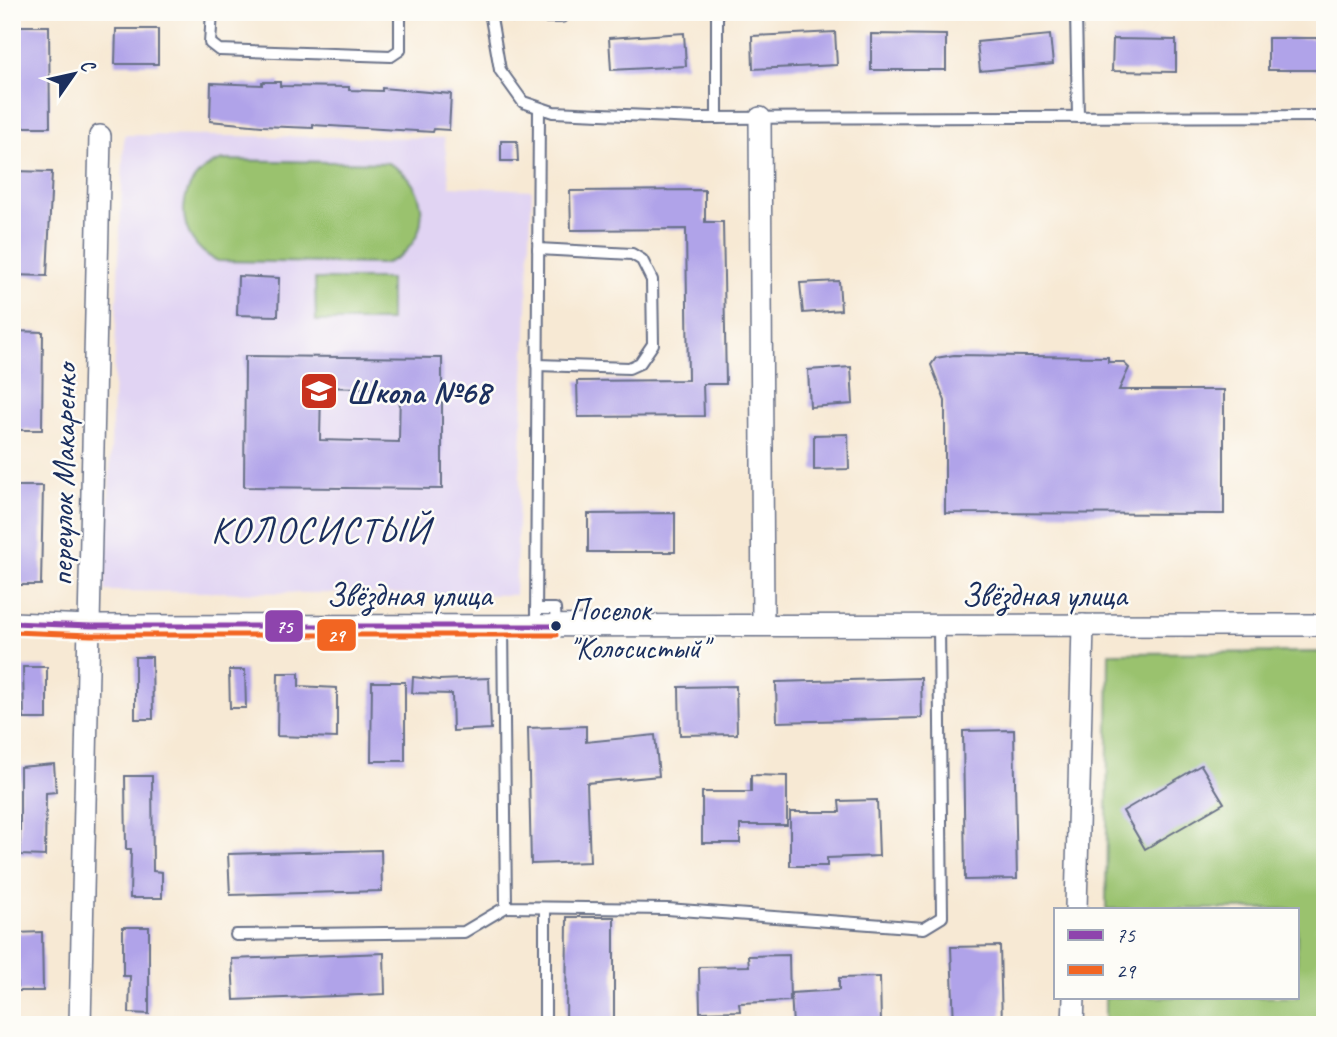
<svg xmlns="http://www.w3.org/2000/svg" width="1337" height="1037" font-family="Caveat,sans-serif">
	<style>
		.built { fill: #e1d4f3 }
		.green { fill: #9ac26e; stroke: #5a7866; stroke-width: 2 }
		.building { fill: #b0a3e9; fill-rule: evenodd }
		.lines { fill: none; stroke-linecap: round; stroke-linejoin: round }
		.service-casing { stroke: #687087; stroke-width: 14 }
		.minor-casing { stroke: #687087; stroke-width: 24 }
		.service { stroke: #fff; stroke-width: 10 }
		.minor { stroke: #fff; stroke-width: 21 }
		.bus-1-casing { stroke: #fdfcf7; stroke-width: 10 }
		.bus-2-casing { stroke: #fdfcf7; stroke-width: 10 }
		.bus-1 { stroke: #8e44ad; stroke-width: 5 }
		.bus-2 { stroke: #f26522; stroke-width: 5 }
		.bus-dot { fill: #1b2f5e; stroke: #fdfcf7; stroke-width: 2.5 }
		.labels { text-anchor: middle; stroke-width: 5; stroke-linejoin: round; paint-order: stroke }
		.bus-label { font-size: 31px; fill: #1b2f5e; stroke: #fdfcf7; text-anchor: start }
		.poi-label { font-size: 33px; font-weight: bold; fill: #1b2f5e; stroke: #fdfcf7; text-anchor: start }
		.street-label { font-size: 33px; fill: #1b2f5e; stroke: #fdfcf7 }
		.quarter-label { font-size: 37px; letter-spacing: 2px; fill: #1b2f5e; stroke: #fdfcf7 }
		.line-badge { stroke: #fdfcf7; stroke-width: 2.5 }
		.badge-label { font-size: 19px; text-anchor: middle; font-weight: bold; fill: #fff }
	</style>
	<rect width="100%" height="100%" fill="#fdfcf7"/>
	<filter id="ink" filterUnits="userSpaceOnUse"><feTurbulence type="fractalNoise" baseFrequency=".0143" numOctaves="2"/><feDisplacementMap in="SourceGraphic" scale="14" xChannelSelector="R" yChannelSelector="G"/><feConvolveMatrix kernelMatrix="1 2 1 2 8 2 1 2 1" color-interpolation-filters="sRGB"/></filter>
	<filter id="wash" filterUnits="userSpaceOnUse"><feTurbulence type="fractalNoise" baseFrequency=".00686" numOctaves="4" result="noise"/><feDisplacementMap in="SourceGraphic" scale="28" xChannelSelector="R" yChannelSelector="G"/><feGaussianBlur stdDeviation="1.57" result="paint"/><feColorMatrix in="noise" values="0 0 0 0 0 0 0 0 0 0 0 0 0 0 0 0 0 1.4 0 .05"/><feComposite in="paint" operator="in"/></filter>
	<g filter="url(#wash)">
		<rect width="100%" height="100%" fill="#f7e9d4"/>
		<path class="built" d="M124,135l320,3 6,48 82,4 -17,405 -410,-4z"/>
		<g class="green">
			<path d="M223,160l165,3c46,21 45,86 -5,101l-165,-3c-47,-20 -45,-87 5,-101z"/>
			<path d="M315,279h75v42h-74z"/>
			<path d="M1325,652v373h-220v-28h192v-88h-191l3,-256z"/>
		</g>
		<g id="blocks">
			<g class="building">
				<path d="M12,26h37l1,101h-38z"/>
				<path d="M116,29h42v35h-43z"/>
				<path d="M835,32l2,33 -84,4 -1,-33z"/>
				<path d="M684,33l2,33 -75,4 -2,-32z"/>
				<path d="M871,34l75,1v35h-75z"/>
				<path d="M1050,35l3,29 -73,7 -3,-29z"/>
				<rect x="1268" y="38" width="57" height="32"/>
				<path d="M1113,39l63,1v32l-64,-1z"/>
				<path d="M262,82h18v4l69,1v3l33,1v-3l69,6 -2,36 -15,-1 -1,3 -120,-7v3l-51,-2 -52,-5 1,-38 51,2z"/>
				<path d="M501,141h16l1,20h-17z"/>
				<path d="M12,171l40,1 -5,104 -35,-1z"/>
				<path d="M705,190v32h18l3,162h-23l1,32 -126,1 -1,-36 111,-1 -2,-151 -115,1 -1,-39z"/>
				<path d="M238,276l41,2 -1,38 -41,-1z"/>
				<path d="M839,281l2,29 -38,3 -3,-30z"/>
				<path d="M12,331l31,1 -1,98h-30z"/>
				<path d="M954,355l154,2v5h15l6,6 -10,22h105v124l-279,-1v-112l-14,-36 5,-7z"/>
				<path d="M245,356l197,2v131l-198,-2zM321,387l79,2 -1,53 -79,-2z"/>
				<path d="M851,367l2,37 -43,3 -2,-37z"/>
				<path d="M848,434l1,35 -35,1v-35z"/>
				<path d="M12,486h31l-2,99h-29z"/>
				<path d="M675,513v39h-87v-38z"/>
				<path d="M135,657h17l1,62h-18z"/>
				<path d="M23,667h24v52h-23z"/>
				<path d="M229,670h16l1,38h-16z"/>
				<path d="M278,673h21v13l38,2v50l-60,-2z"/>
				<path d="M413,677l26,3 50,-2 2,51 -38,2 -1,-37 -40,-1z"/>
				<path d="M921,678l1,40 -145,4 -1,-40z"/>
				<path d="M372,682h33v79h-34z"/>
				<path d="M736,686l1,48 -57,1 -1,-48z"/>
				<path d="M586,726v16l69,-7 4,41 -72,7 3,79 -59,2 -3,-136z"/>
				<path d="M1014,730l3,149 -52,1 -2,-149z"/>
				<path d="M54,764l2,28 -10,1 -1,63 -25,-1v-88z"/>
				<path d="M1201,765l23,38 -79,46 -22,-38z"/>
				<path d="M751,775l36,1v49h-47v18h-38v-51h49z"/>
				<path d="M125,776h27l1,95 9,1v26h-32l1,-49h-5z"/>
				<path d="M877,800l2,56 -52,2v8h-37v-54h50l-1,-11z"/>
				<path d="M381,850l1,41 -152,4 -2,-41z"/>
				<path d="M567,917h47v108h-48z"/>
				<path d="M123,927h26v87l-20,-1 1,-37h-7z"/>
				<path d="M42,932l1,59h-26l-1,-58z"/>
				<path d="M1000,946l2,79h-48l-3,-78z"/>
				<path d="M384,953l1,41 -151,6 -2,-41z"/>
				<path d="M789,955l1,46 -51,2 1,8 -40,1 -1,-45 50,-1 -1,-10z"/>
				<path d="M880,977l1,48h-88l-2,-32 48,-3v-12z"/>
			</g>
		</g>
	</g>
	<g filter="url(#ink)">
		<use href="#blocks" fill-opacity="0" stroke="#687087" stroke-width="2"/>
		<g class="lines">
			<defs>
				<g id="service">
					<path d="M212,12l-2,31 9,7 172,6 9,-6v-38"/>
					<path d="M490,12l10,58 23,32 30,10 144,6 628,-2"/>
					<path d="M1076,12l2,105"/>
					<path d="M717,118v-106"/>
					<path d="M537,365l92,3 11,-5 13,-19 -1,-64 -10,-20 -10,-6 -94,-5"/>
					<path d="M536,609h19l1,17"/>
					<path d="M503,625l3,282 161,2 257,19 18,-11 -3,-292"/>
					<path d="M536,625l3,-517"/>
					<path d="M545,908v117"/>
					<path d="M236,935l228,-3 42,-25"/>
				</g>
				<g id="minor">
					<path d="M517,12h43"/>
					<path d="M760,118l3,507"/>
					<path d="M12,623l79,3 1234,-1"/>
					<path d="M1076,909l7,-284"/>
					<path d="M80,1025l20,-889"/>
					<path d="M1073,1025l1,-28"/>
				</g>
			</defs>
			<use href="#service" class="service-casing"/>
			<use href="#minor" class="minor-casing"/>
			<use href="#service" class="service"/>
			<use href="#minor" class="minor"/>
			<defs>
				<path id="bus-1" d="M12,623l79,3h465"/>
				<path id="bus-2" d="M12,632l79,3h465"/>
			</defs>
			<use href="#bus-1" class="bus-1-casing"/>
			<use href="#bus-2" class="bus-2-casing"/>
			<use href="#bus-1" class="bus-1"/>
			<use href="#bus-2" class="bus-2"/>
		</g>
	</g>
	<defs>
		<symbol id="school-square" viewBox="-11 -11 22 22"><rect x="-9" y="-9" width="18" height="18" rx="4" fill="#c8321e" stroke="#fdfcf7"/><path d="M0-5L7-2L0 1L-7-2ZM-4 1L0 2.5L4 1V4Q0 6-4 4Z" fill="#fff"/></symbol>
	</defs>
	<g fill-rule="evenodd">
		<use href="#school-square" x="297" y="369" width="44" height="44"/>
	</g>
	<circle class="bus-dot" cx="556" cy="626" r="6"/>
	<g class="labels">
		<g class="bus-label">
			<text x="569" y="620">Поселок<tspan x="569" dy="38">"Колосистый"</tspan></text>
		</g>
		<g class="poi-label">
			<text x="346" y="403">Школа №68</text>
		</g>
		<g class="street-label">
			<text transform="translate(62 475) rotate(-89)" y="12">переулок Макаренко</text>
			<text x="409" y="606">Звёздная улица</text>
			<text x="1044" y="606">Звёздная улица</text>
		</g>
		<g class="quarter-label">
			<text x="321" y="542">КОЛОСИСТЫЙ</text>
		</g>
	</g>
	<g class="line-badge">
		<rect x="264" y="609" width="40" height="34" rx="7" fill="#8e44ad"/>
		<rect x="316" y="618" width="41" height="34" rx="7" fill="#f26522"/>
	</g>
	<g class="badge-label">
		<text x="284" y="633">75</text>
		<text x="336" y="642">29</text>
	</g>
	<rect width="1337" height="1037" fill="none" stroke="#fdfcf7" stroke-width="42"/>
	<rect x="1054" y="908" width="245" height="91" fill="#fdfcf7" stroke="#a3aaba" stroke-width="2"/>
	<rect x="1068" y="930" width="35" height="10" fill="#8e44ad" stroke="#a3aaba" stroke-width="2"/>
	<text x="1116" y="942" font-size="21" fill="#1b2f5e">75</text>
	<rect x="1068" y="965" width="35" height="10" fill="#f26522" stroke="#a3aaba" stroke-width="2"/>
	<text x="1116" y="978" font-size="21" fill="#1b2f5e">29</text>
	<g transform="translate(74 74) rotate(56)" stroke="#fdfcf7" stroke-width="5" paint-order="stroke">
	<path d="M0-5L12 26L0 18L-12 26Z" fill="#1b2f5e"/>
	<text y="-10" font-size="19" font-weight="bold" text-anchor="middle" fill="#1b2f5e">С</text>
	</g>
</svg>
